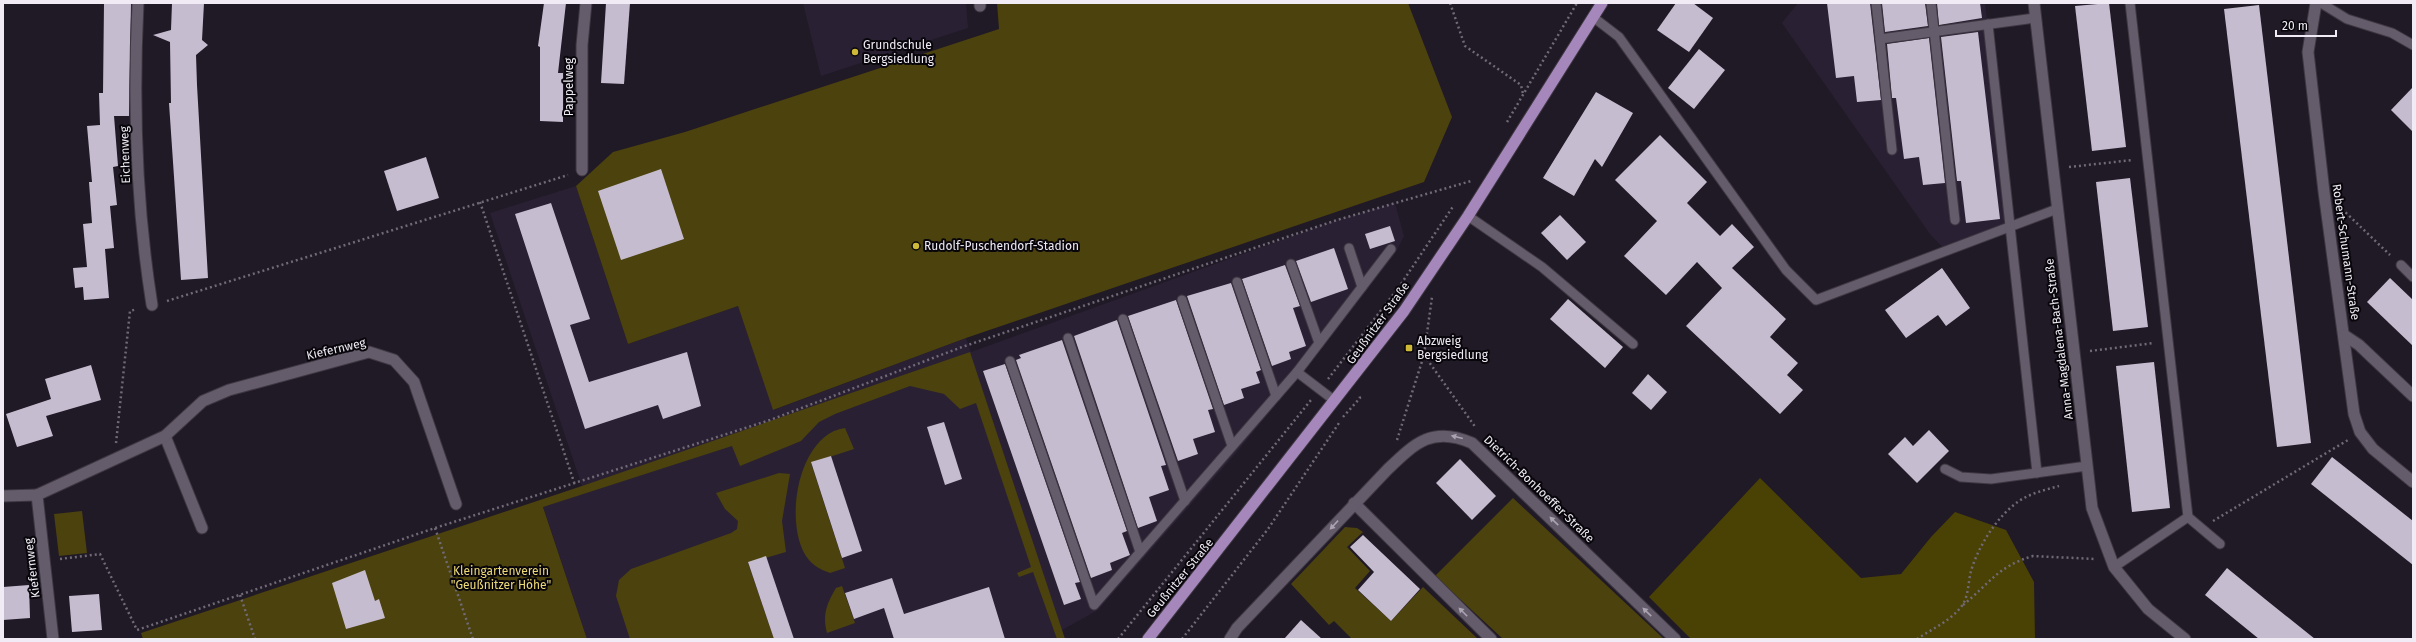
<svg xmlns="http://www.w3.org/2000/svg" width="2416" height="642" font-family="'Fira Sans',sans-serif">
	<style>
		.built { fill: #2a2033 }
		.green { fill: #4b420e }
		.forest { fill: #4a4105 }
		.building { fill: #c6bccf }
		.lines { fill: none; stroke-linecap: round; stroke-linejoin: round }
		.service-casing { stroke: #3d3741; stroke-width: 11 }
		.minor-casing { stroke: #3d3741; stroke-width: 13 }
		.primary-casing { stroke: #3d3741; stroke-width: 13 }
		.path { stroke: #706a76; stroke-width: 2.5; stroke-dasharray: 2 3; stroke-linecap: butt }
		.service { stroke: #645b6b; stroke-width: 9 }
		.minor { stroke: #645b6b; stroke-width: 11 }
		.primary { stroke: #a587bb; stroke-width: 11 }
		.oneway { fill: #aaa3b0 }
		.poi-dot { fill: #ceb837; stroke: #08060b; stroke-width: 1.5 }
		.labels { text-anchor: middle; stroke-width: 4; stroke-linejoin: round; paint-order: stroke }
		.poi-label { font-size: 12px; fill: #f0ebf4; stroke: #08060b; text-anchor: start }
		.street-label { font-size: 12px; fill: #f0ebf4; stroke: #08060b }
		.park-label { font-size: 12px; fill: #ecd976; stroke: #08060b }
	</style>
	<rect width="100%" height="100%" fill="#201926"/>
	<g class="built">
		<path d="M803,3h163l2,25 -147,48z"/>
		<path d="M1798,3h187l25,224 -64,24 -16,-17 -148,-211z"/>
		<path d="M576,186l52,158 110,-38 36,104 192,-72 5,14 366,-132 58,-17 9,33 -8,16 -72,94 -88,107 -138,157 -36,20 3,9h-478l-46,-139 41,-14 -92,-273z"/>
	</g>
	<g class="green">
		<path d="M997,3h411l44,114 -28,65 -458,156 -193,72 -35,-104 -110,38 -52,-158 37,-34 72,-20 314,-103z"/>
		<path d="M970,352l95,287h-8l-24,-67 -14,5 -2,-4 14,-6 -55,-164 -16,6 -16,-15 -34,-8 -75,28 -16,8 -18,19 -61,25 -8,-20 -189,61 44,132h-444l-2,-6 441,-147z"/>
		<path d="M845,428l9,21 -43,14 34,105 -15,5c-8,-3 -15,-6 -21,-13 -27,-32 -12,-126 36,-132z"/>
		<path d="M779,473l11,1 -8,47 4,31 -38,11 26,76h-144l-14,-43 3,-16 12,-11 100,-36 6,-4 1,-8 -13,-12 -9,-16z"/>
		<path d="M1513,498l151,141h-161l-68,-63z"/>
		<path d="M82,511l5,42 -28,3 -5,-42z"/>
		<path d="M1345,527l12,1 6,4 -16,15 23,24 -15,17 36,33 32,-34 55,52h-126l-18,-18 -5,4 -38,-41z"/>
		<path d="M842,586l13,37 -28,10c-5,-18 0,-30 9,-45z"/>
	</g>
	<path class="forest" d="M1760,478l101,100 40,-4 30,-37 24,-25 51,18 28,52 1,57h-344l-42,-42z"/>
	<g class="building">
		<path d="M104,3h27l-2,113h-15l4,50 -5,1 4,38 -7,1 4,42 -9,1 4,49 -25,2 -1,-13 -8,1 -2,-20 14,-1 -4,-43 9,-1 -3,-41h3l-5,-56 13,-1 -1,-32h4z"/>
		<path d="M172,3h32l-2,37 6,5 -12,10 1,30 11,193 -27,2 -12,-177h2l-1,-61 -17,-7 18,-5z"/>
		<path d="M544,3h22l-8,70h5v49l-23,-1v-74l-2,-1z"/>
		<path d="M606,3h24l-6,81 -23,-1z"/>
		<path d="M1676,3h17l20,15 -24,34 -32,-22z"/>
		<path d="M1827,3h43l11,97 -24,2 -3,-26 -18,2z"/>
		<path d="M1882,3h43l3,23 -43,6z"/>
		<path d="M1937,3h43l2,15 -43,7z"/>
		<path d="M2109,3l17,144 -34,4 -17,-145z"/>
		<path d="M2259,5l52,438 -34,4 -53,-438z"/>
		<path d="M1978,32l22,187 -34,4 -5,-42h-4l-16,-144z"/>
		<path d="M1929,38l16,145 -22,2 -4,-28 -15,2 -8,-61h-4l-5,-54z"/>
		<path d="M1699,49l26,21 -31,39 -26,-21z"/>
		<path d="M2413,87v45l-22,-22z"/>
		<path d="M1596,92l37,21 -31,54 -7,-8 -21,37 -31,-18z"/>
		<path d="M1660,135l47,47 -20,21 33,33 12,-12 22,23 -22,21 54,51 -16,18 28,26 -11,12 16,15 -23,24 -94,-88 36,-38 -25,-26 -31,33 -42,-39 33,-35 -42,-41z"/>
		<path d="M426,157l13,41 -42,13 -13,-40z"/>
		<path d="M661,169l23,70 -63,21 -23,-69z"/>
		<path d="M2130,178l18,149 -35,4 -17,-149z"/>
		<path d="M551,203l39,116 -20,6 19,57 98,-30 14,54 -38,13 -5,-14 -73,24 -70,-215z"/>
		<path d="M1560,215l26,27 -19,18 -26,-27z"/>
		<path d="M1390,226l5,15 -25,8 -5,-15z"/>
		<path d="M1334,248l14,41 -37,13 -15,-41z"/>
		<path d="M1285,265l15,41 -7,2 13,38 -17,6 2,7 -19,7 -30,-87z"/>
		<path d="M1942,268l28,40 -24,18 -8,-11 -32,23 -21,-28z"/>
		<path d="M2390,278l23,22v46l-46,-44z"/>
		<path d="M1231,283l30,87 -5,2 4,11 -19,6 3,9 -20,7 -37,-109z"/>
		<path d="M1568,299l55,48 -18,21 -55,-49z"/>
		<path d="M1176,300l37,109 -5,1 7,22 -22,7 5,15 -20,7 -50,-145z"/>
		<path d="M1117,320l49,145 -5,1 8,24 -20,7 8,24 -19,7 -64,-192z"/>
		<path d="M1062,340l65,191 -5,2 8,22 -20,8 2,7 -21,8 -75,-218 5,-2 -2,-3z"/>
		<path d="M2154,362l16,146 -38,4 -16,-146z"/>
		<path d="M1005,364l75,218 -5,1 6,16 -17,6 -81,-234z"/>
		<path d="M91,365l10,35 -55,16 7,20 -36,11 -11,-33 45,-15 -6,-20z"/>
		<path d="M1648,374l19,18 -16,18 -19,-17z"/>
		<path d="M944,422l18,57 -17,6 -18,-58z"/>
		<path d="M1929,430l20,21 -32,32 -29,-29 17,-17 8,9z"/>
		<path d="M831,456l31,95 -20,7 -31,-96z"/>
		<path d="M2332,457l81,64v44l-102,-81z"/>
		<path d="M1460,459l36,37 -24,24 -36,-37z"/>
		<path d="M1363,535l57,54 -29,32 -33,-31 16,-18 -24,-25z"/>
		<path d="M766,556l28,83h-20l-26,-77z"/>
		<path d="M2227,568l38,31 50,40h-56l-54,-44z"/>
		<path d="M365,570l10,31 4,-2 6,19 -39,11 -14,-46z"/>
		<path d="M892,578l12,36 85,-27 16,52h-111l-10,-31 -30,11 -9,-26z"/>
		<path d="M29,585l1,33 -27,2v-33z"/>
		<path d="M99,594l3,36 -30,2 -3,-36z"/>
		<path d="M1301,620l21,19h-38z"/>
	</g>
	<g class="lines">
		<defs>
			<g id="service">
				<path d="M1876,3l4,36"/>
				<path d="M1931,3l24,217"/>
				<path d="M2321,3l26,16 45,14 21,12"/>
				<path d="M1593,17l26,20 167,233 30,30 241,-91"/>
				<path d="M1988,24l49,449"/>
				<path d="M1892,150l-12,-111 155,-21"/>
				<path d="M1468,216l74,51 91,77"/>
				<path d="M1349,248l13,39"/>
				<path d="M1291,264l28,79"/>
				<path d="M2401,265l12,12"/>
				<path d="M1237,282l39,114"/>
				<path d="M1182,300l50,146"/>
				<path d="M1123,319l62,182"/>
				<path d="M1068,338l72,214"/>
				<path d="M1010,361l84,244 203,-233 94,-123"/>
				<path d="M1297,372l38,29"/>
				<path d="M1945,469l16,8 30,2 96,-13"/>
				<path d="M2188,517l32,27"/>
				<path d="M2114,567l74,-50 -58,-514"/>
			</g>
			<g id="minor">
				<path d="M138,3c-5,101 -2,202 14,302"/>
				<path d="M980,3v3"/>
				<path d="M2034,3l58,505 22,59 34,42 37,30"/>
				<path d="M2316,3l-8,49 16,140 30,222 6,18 13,17 40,33"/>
				<path d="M582,170v-125l4,-42"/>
				<path d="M2344,335l15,10 54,51"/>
				<path d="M165,436l37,92"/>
				<path d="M37,495l128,-59 38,-35 26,-11 140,-38 25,8 20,22 42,122"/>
				<path d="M3,496l34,-1 16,144"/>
				<path d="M1354,503l137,136"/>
				<path d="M1230,639l7,-11 151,-159c28,-27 45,-43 84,-26l203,196"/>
			</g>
			<path id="primary" d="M1148,639l256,-328 64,-95 134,-213"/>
		</defs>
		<use href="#service" class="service-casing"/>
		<use href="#minor" class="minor-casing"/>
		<use href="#primary" class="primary-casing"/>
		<g class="path">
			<path d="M1450,3l15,43 56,39 2,9"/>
			<path d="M1507,122l70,-119"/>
			<path d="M2069,167l64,-7"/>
			<path d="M480,202l95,283"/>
			<path d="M2342,209l48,46"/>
			<path d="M167,301l401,-126"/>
			<path d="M2090,351l64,-8"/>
			<path d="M1424,355l52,73"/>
			<path d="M1328,379l71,-92 55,-82"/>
			<path d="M1343,417l17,-19 -1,-4"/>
			<path d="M1397,440l27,-85 8,-58"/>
			<path d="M116,443l14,-132 7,-2"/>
			<path d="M2213,521l135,-81"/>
			<path d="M435,528l38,111"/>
			<path d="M60,559l40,-5 37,76 298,-102 335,-108 192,-73 375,-127 134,-39"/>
			<path d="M240,595l15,44"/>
			<path d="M1963,605c26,-21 35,-39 70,-49l62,3"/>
			<path d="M1118,639l193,-239"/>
			<path d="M1182,639l86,-110 71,-106"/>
			<path d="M1917,639c15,-10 33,-18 44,-32 8,-10 7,-25 10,-36 7,-24 26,-55 48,-70 12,-8 26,-11 40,-15"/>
		</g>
		<use href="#service" class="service"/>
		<use href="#minor" class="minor"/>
		<use href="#primary" class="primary"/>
	</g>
	<defs><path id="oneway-solid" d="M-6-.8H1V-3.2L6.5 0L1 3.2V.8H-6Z"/></defs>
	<g class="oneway">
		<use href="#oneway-solid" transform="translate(1457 437) rotate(-166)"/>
		<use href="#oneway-solid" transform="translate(1554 521) rotate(-136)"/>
		<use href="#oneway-solid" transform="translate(1334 525) rotate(133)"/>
		<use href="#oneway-solid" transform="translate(1463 612) rotate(-135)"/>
		<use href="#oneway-solid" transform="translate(1647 612) rotate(-136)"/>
	</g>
	<g class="poi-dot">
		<circle cx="855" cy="52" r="4"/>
		<circle cx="916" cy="246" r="4"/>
		<rect x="1405" y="344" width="8" height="8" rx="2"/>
	</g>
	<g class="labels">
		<g class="poi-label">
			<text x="863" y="49">Grundschule<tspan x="863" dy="14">Bergsiedlung</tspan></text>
			<text x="924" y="250">Rudolf-Puschendorf-Stadion</text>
			<text x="1417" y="345">Abzweig<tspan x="1417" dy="14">Bergsiedlung</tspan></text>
		</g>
		<g class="street-label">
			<text transform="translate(569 87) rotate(-90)" y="4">Pappelweg</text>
			<text transform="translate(125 155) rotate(-92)" y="4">Eichenweg</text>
			<text transform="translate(2346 252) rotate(82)" y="4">Robert-Schumann-Straße</text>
			<text transform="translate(1378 323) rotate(-54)" y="4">Geußnitzer Straße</text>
			<text transform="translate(2059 339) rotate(-97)" y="4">Anna-Magdalena-Bach-Straße</text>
			<text transform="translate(336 349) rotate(-13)" y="4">Kiefernweg</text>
			<text transform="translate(1539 489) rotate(44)" y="4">Dietrich-Bonhoeffer-Straße</text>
			<text transform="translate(32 568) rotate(-97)" y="4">Kiefernweg</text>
			<text transform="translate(1180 578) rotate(-51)" y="4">Geußnitzer Straße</text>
		</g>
		<g class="park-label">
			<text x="501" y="575">Kleingartenverein<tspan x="501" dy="14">"Geußnitzer Höhe"</tspan></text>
		</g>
	</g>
	<rect width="2416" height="642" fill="none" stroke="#f0ebf4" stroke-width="8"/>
	<path d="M2276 30v6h60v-6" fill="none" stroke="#f0ebf4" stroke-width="2"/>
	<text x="2282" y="30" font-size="12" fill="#f0ebf4" stroke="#08060b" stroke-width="3" paint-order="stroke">20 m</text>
</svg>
